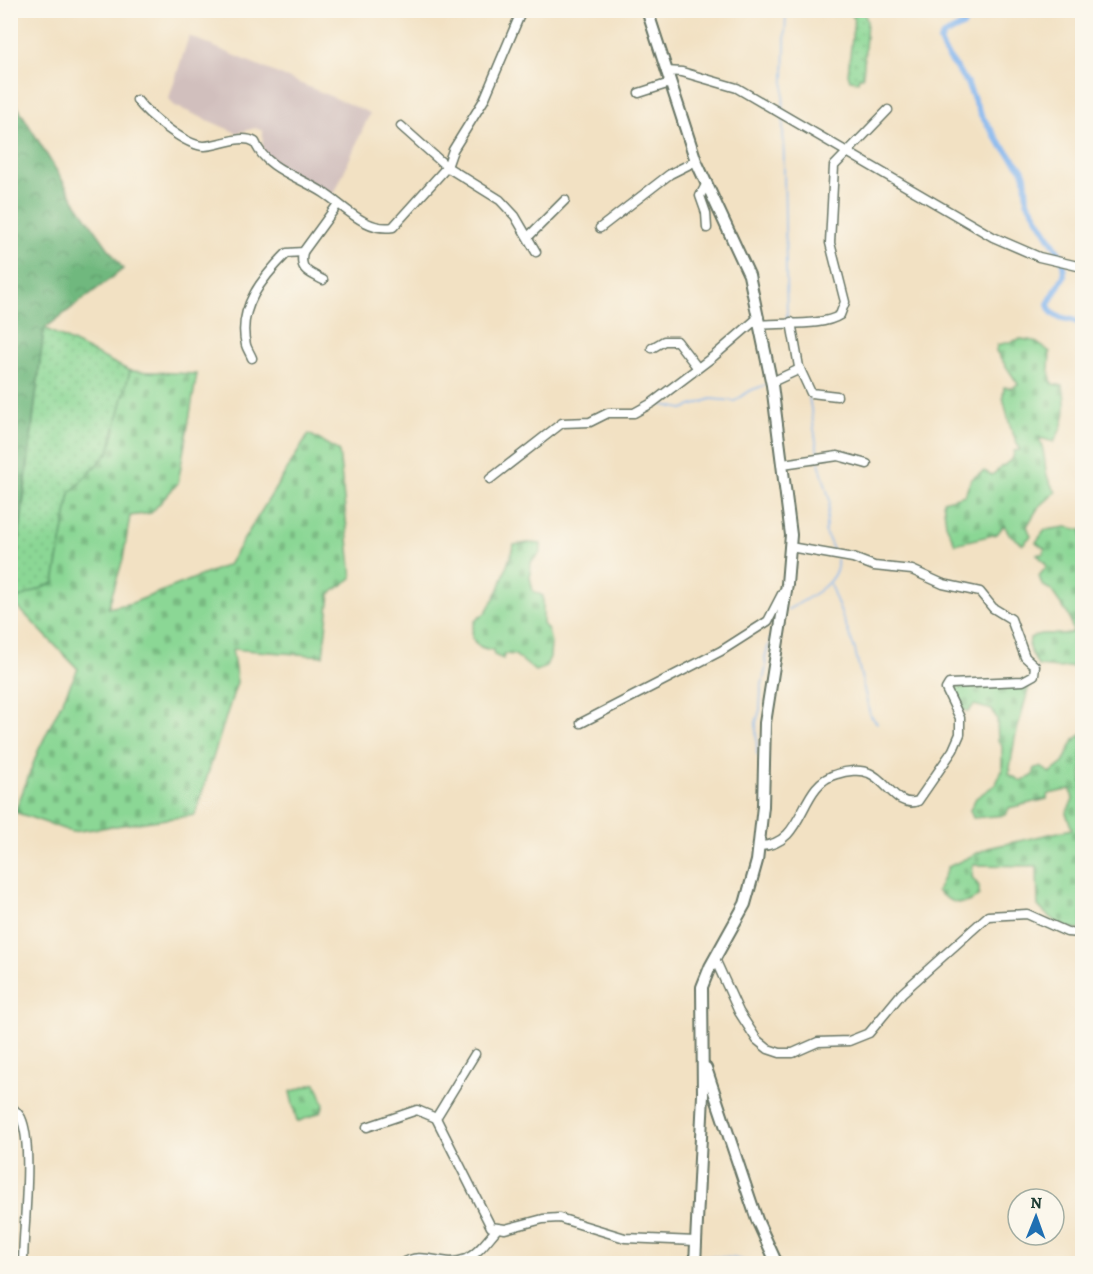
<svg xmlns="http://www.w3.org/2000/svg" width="1093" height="1274" font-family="Alegreya,serif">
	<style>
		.industrial { fill: #d1bfbd }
		.grass { fill: url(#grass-dots); stroke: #558a64; stroke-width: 1.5 }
		.forest { fill: url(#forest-crowns); stroke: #487a59; stroke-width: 1.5 }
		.cemetery { fill: url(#cemetery-stones); stroke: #558a64; stroke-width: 1.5 }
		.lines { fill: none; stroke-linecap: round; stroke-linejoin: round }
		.stream { stroke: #80b4ee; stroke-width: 1.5 }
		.canal { stroke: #80b4ee; stroke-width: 6 }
		.minor-casing { stroke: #697666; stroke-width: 11 }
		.major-casing { stroke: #697666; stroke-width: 14 }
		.minor { stroke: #fff; stroke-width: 8 }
		.major { stroke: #fff; stroke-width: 10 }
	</style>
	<defs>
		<pattern id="grass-dots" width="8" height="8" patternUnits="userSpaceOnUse" patternTransform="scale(1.5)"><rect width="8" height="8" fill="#8bd795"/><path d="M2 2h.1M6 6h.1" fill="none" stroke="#78b981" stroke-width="1.8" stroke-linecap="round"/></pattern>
		<pattern id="forest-crowns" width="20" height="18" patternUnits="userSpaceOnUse" patternTransform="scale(1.5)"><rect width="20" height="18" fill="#70b87e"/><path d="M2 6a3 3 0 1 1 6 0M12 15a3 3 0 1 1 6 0" fill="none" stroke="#5b9768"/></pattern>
		<pattern id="cemetery-stones" width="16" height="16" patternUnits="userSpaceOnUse" patternTransform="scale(1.5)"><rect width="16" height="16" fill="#8bd795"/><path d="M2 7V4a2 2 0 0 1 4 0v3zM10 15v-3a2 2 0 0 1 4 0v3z" fill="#78b981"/></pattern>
	</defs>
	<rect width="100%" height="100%" fill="#fbf7ec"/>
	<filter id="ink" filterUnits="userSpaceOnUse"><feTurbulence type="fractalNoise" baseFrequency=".0167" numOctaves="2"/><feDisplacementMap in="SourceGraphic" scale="12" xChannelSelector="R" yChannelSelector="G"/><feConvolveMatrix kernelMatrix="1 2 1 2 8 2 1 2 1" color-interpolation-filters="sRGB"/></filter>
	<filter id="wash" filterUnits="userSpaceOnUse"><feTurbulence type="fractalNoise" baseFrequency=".008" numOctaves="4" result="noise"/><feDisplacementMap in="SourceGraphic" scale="24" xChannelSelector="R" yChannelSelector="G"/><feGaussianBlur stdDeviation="1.35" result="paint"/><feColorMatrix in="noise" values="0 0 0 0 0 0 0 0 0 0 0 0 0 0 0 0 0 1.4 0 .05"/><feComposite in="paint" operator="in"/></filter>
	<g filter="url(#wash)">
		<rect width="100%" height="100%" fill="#f2e1c3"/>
		<path class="industrial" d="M189,36l181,77 -39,88 -69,-43 1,-27 -8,-3 -18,5 -64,-28 -4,-7z"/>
		<g class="grass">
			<path d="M850,11h14l3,10 -4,56h-4l-1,4 -8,-1 -2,-6 6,-55z"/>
			<path d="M44,328l86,43 -21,81 -39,41 -16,90 -42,18z"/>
		</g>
		<path class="forest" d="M11,96l64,105 48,68 -79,60 -33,272z"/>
		<g class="cemetery">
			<path d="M1021,339l13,2 16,11 -1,17 3,15 11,2c4,22 3,36 -9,56l-15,-4c10,22 1,34 17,54l-18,16 -11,18 4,10 -8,8 -14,-10 -5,-9 -7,9 -42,10 -9,-20 -3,-23 22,-6 6,-16 13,-8 8,4 21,-17 1,-7 6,-1 -10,-24 -7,-29 1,-10 8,1 6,-4 -22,-33 1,-6z"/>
			<path d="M130,371l67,3 -19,109 -27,30 -21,3 -7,43 -15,49 24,-5 96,-38 81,-131 30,17 13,127 -22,16 -7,62 -91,-7 5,33 -42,133 -123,17 -57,-20 23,-61 40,-82 -66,-68 42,-18 16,-90 39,-41z"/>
			<path d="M1067,527l15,3 -1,136 -23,2 -20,-2 -9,-18 1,-10c14,-9 27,0 43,-6l-4,-16 -18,-26 -9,-5 -3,-9 8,-10 -10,-12h6l2,-5 -9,-7 9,-12z"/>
			<path d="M528,543l13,1v8l-10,10 -1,15 3,14 10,5v28l5,6 3,13 -1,14 -5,11 -10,3 -20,-16 -11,-1 -1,5 -9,-4 -1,-5c-19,-2 -25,-11 -18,-29l11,-9 13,-23 15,-44z"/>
			<path d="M1003,684l26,3 -14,51 -6,36 12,7 12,-5 2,-8 6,-1 9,6 13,-10 11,-23 8,-6v195c-18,2 -32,-10 -44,-23l-1,-40 -64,-1 -1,12 7,9v9c-13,13 -29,9 -42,-4l11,-24 40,-19 84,-19 -6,-16 7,-13 -2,-11 -22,5 -2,5 -38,9 -3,7 -33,3 -3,-8 6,-12 20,-14 6,-14v-24l-4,-6 -1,-21 -5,-9 -18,-5 -6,7 -7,-4 -11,-17 3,-4z"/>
			<path d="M316,1083l8,21 -3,8 -24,10 -7,-30z"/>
		</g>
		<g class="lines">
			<g class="stream">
				<path d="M783,112l3,-102"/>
				<path d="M783,119l4,202"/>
				<path d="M809,397l9,57"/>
				<path d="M659,404l24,5 28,-10 24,2 14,-10 19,-7"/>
				<path d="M819,462l11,39 -5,30 9,21"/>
				<path d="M830,584l25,66 15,65 7,8"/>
				<path d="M787,610c18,-10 54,-27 50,-51"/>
				<path d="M757,755l-1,-33 4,-12 1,-21 5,-21 -1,-11 10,-33"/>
				<path d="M701,1256l31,2 27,6"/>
			</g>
			<path class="canal" d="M967,10l-3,15 -20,10 -4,6 4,10 23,32 14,32 19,28 22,26 3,7 2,25 36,58 1,17 -16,28c4,19 23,11 34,21"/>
		</g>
	</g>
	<g filter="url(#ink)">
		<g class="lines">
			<defs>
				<g id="minor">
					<path d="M666,71l16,1 55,16 256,149 46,20 43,10"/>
					<path d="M639,93l31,-10"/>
					<path d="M137,100c10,14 50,47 68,46 16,-1 36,-12 50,-4 10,27 47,36 69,51 20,13 42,39 69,34l54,-60 6,-17 31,-50 38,-90"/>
					<path d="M401,126l46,41 53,33 15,16 21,36"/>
					<path d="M600,228l70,-54 26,-13"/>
					<path d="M707,228l-1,-15 -6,-17 7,-13"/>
					<path d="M528,237l37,-37"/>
					<path d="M303,252c-4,18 5,20 20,28"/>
					<path d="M791,322l8,45 12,26 26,3"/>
					<path d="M761,325c23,-3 61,2 79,-10l5,-13 -15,-59 4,-77 54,-56"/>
					<path d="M652,348l12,-7h13l20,26"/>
					<path d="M252,358c-2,-5 -5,-9 -6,-13 -9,-37 17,-68 41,-92l16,-1 35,-48"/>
					<path d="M772,382l28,-13"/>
					<path d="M783,464l55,-8 29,8"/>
					<path d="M490,479l72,-56 28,-1 18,-9h26l18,-10 62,-47 45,-39"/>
					<path d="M581,723l140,-72 47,-30 15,-29"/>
					<path d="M760,846c46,-1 38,-62 77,-72 9,-3 23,-5 32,-1 18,7 28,36 49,28l35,-51 7,-16v-16l-14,-29 3,-5 74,-3 11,-6 1,-9 -10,-9 -14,-38 -18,-11 -13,-16 -37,-8 -31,-14 -38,-4 -21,-8 -63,-11"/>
					<path d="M715,959l24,53 18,28 11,9 12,4h13l25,-11 31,-1 20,-8 33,-40 86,-77 39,-2 40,18 15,1"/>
					<path d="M12,1107c3,4 8,8 9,11 13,28 2,111 2,146"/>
					<path d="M436,1118l39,-64"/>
					<path d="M367,1127l50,-17 19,8 55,109 14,2 38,-10 16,-1 66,20 71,3"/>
					<path d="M402,1264c21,-15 41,5 64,-5 13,-6 22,-20 31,-30"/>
				</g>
				<g id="major">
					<path d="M647,10l49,151 53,114 23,110 19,150 -4,49 -22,139 -2,83 -6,55 -12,43 -35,63 -8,20 1,108 -8,169"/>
					<path d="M706,1068l51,152 20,44"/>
				</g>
			</defs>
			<use href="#minor" class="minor-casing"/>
			<use href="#major" class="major-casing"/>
			<use href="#minor" class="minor"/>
			<use href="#major" class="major"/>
		</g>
	</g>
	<rect width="1093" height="1274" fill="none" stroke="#fbf7ec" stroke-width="36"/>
	<g transform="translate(1036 1217) rotate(1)"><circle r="28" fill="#fbf7ec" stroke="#a3ada2" stroke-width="1.5"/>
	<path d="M0-4.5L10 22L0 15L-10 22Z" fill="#1f6fb2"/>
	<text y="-9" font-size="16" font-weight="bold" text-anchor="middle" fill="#1f3d34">N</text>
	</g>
</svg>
